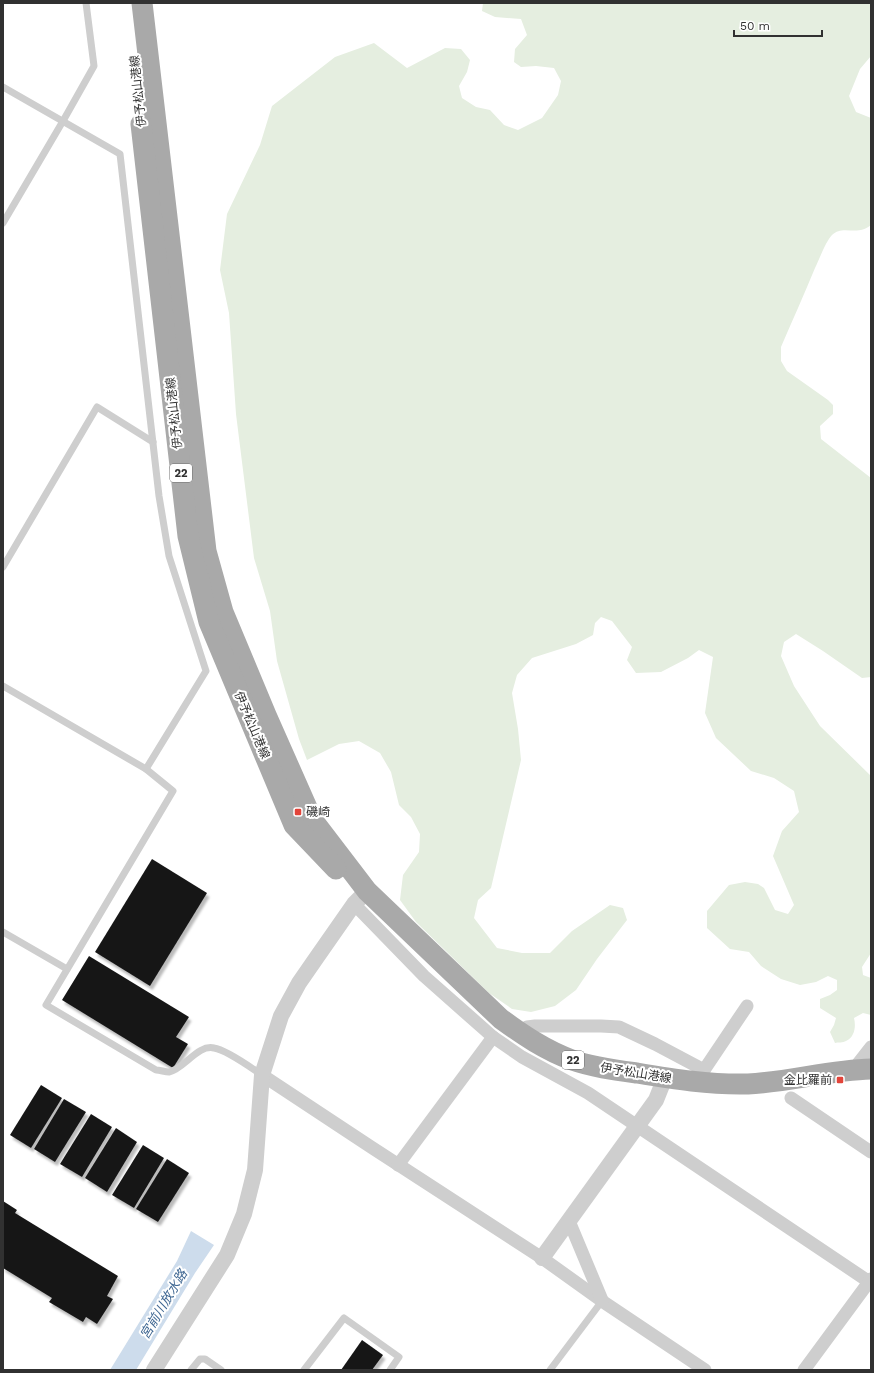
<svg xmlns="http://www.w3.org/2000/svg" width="874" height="1373" font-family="'Work Sans','Noto Sans JP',sans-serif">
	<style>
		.green { fill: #e5eee0 }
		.water { fill: #cddcec }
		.building { fill: #181818; filter: url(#shadow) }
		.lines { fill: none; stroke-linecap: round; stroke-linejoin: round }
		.service { stroke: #cecece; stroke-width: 7 }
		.minor { stroke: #cecece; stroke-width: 13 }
		.tertiary { stroke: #cecece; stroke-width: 16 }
		.primary { stroke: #a9a9a9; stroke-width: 21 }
		.poi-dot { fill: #e2443a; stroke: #fff; stroke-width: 1.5 }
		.labels { text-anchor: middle; stroke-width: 4; stroke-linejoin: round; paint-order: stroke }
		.shield { fill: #fff; stroke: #6f6f6f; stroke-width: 1 }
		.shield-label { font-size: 11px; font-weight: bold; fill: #313131 }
		.street-label { font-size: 12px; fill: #313131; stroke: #fff }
		.poi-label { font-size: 12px; fill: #313131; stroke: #fff; text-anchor: start }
		.water-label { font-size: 13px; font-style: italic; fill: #406893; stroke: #fff }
	</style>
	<defs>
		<filter id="shadow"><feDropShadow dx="2.5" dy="4" stdDeviation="1" flood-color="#0004"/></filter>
	</defs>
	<rect width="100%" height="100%" fill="#fff"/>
	<path class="green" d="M483,3h388v53l-11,13 -11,27 7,16 15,6v107c-14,12 -28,-1 -39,10 -6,6 -13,25 -17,33 -11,27 -23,53 -34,79v14l6,10 41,29 5,5v9l-13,12 1,13 50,39v199l-9,1 -39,-27 -27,-17 -12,8 -3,14 13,30 26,40 51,50v177l-9,14 1,8 8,3v37l-8,-2 -9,5c2,8 1,19 -8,23 -3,2 -8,1 -11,2l-5,-11 4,-7 2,-7 -16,-10v-9l10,-4 7,-5v-10l-9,-4 -12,6 -16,3 -19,-6 -20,-13 -12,-14 -19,-3 -23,-21v-17l22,-26 16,-3 13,2 6,4 11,22 13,4 6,-9 -21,-49 9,-25 17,-19 -5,-21 -20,-13 -23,-7 -35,-33 -11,-25 8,-56 -14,-7 -11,8 -27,14 -25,1 -9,-13 5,-13 -20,-26 -11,-4 -6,6 -2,12 -17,9 -44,14 -15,17 -5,18 6,36 3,31 -30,128 -13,12 -4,18 23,30 25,5h28l22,-22 38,-26 13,3 4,12 -30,39 -21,31 -21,16 -24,6 -19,-3 -23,-16 -73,-71 -16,-22 3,-25 16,-23 1,-18 -9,-17 -12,-12 -8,-33 -11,-19 -21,-12 -20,3 -32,16 -8,-21 -22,-78 -7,-50 -16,-53 -18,-144 -7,-101 -9,-43 7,-56 33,-69 12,-39 63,-49 39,-14 33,25 38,-20 16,1 9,11 -3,12 -8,14 3,12 14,9 14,3 14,15 14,5 24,-12 16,-23 3,-14 -7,-13 -18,-2 -15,1 -7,-5 1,-13 12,-14 -6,-16 -26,-2 -13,-6z"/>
	<path class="water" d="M191,1231l23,14 -19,28 -59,97h-26l67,-109z"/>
	<g class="building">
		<path d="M152,859l55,34 -57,93 -55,-34z"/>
		<path d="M89,956l100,61 -13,20 12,7 -15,24 -111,-68z"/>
		<path d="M41,1085l21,13 -31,50 -21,-13z"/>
		<path d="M64,1099l22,13 -31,50 -21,-13z"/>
		<path d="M91,1114l21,13 -30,50 -22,-13z"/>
		<path d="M116,1128l21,14 -30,50 -22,-14z"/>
		<path d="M143,1145l21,13 -30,50 -22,-13z"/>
		<path d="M167,1159l22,14 -31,49 -22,-13z"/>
		<path d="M3,1201l14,9 -2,3 103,63 -11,20 6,3 -16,25 -11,-7 -3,5 -34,-20 3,-4 -49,-30z"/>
		<path d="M362,1340l21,15 -11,15h-31z"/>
	</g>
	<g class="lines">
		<g class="service">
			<path d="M3,87l117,67 39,342 10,60 37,115 -60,98"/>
			<path d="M3,223l60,-102 31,-55 -8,-63"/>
			<path d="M3,567l94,-160 56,35"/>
			<path d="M3,686l143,83 27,22 -127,214 110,65c4,0 9,2 13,2 15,-3 29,-28 45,-24 13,2 36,19 48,27"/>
			<path d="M3,932l64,37"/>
			<path d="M191,1370l9,-11h5l16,11"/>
			<path d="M304,1370l40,-52 55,39 -9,13"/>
			<path d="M550,1370l52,-69"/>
		</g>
		<g class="minor">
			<path d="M354,904l70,72 69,61 29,20 66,36 283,190"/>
			<path d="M520,1033l7,-6 8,-1h66l18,1 36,17 49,26 -2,12"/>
			<path d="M704,1070l43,-64"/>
			<path d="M853,1070l18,-23"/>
			<path d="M262,1075l109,72 171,111 60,43 103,69"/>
			<path d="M791,1098l80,54"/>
			<path d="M398,1165l95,-128"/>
			<path d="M569,1221l33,79"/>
			<path d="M804,1370l67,-91"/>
		</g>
		<g class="tertiary">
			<path d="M542,1258l114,-158 6,-15 1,-8"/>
			<path d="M154,1370l73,-115 17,-41 11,-44 7,-95 19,-59 18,-33 18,-26 37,-53 13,-13"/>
		</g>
		<g class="primary">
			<path d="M142,3l64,548 17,61 43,103 46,104 55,72 134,128c22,16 44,31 71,41 20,7 43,10 65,13 36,6 73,12 111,11 41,-2 82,-14 123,-15"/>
			<path d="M141,124l47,412 21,86 85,203 42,44"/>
		</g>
	</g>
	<g class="poi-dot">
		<rect x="294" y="808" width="8" height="8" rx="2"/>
		<rect x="836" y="1076" width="8" height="8" rx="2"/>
	</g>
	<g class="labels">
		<g class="shield">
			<rect x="170" y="464" width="22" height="18" rx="3"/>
			<rect x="562" y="1051" width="22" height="18" rx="3"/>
		</g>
		<g class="shield-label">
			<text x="181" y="477">22</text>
			<text x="573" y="1064">22</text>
		</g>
		<g class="street-label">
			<text transform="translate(138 91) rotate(-96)" y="4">伊予松山港線</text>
			<text transform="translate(174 413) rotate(-96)" y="4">伊予松山港線</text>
			<text transform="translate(252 725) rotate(67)" y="4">伊予松山港線</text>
			<text transform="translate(636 1073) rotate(9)" y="4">伊予松山港線</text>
		</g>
		<g class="poi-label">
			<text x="306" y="816">磯崎</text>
			<text x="832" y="1084" text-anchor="end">金比羅前</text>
		</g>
		<g class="water-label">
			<text transform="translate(163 1304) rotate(-59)" y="5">宮前川放水路</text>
		</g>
	</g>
	<rect width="874" height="1373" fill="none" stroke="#313131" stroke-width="8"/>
	<path d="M734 30v6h88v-6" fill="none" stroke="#313131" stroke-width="2"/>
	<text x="740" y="30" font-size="12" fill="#313131" stroke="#ffffff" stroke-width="3" paint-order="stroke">50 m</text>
</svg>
